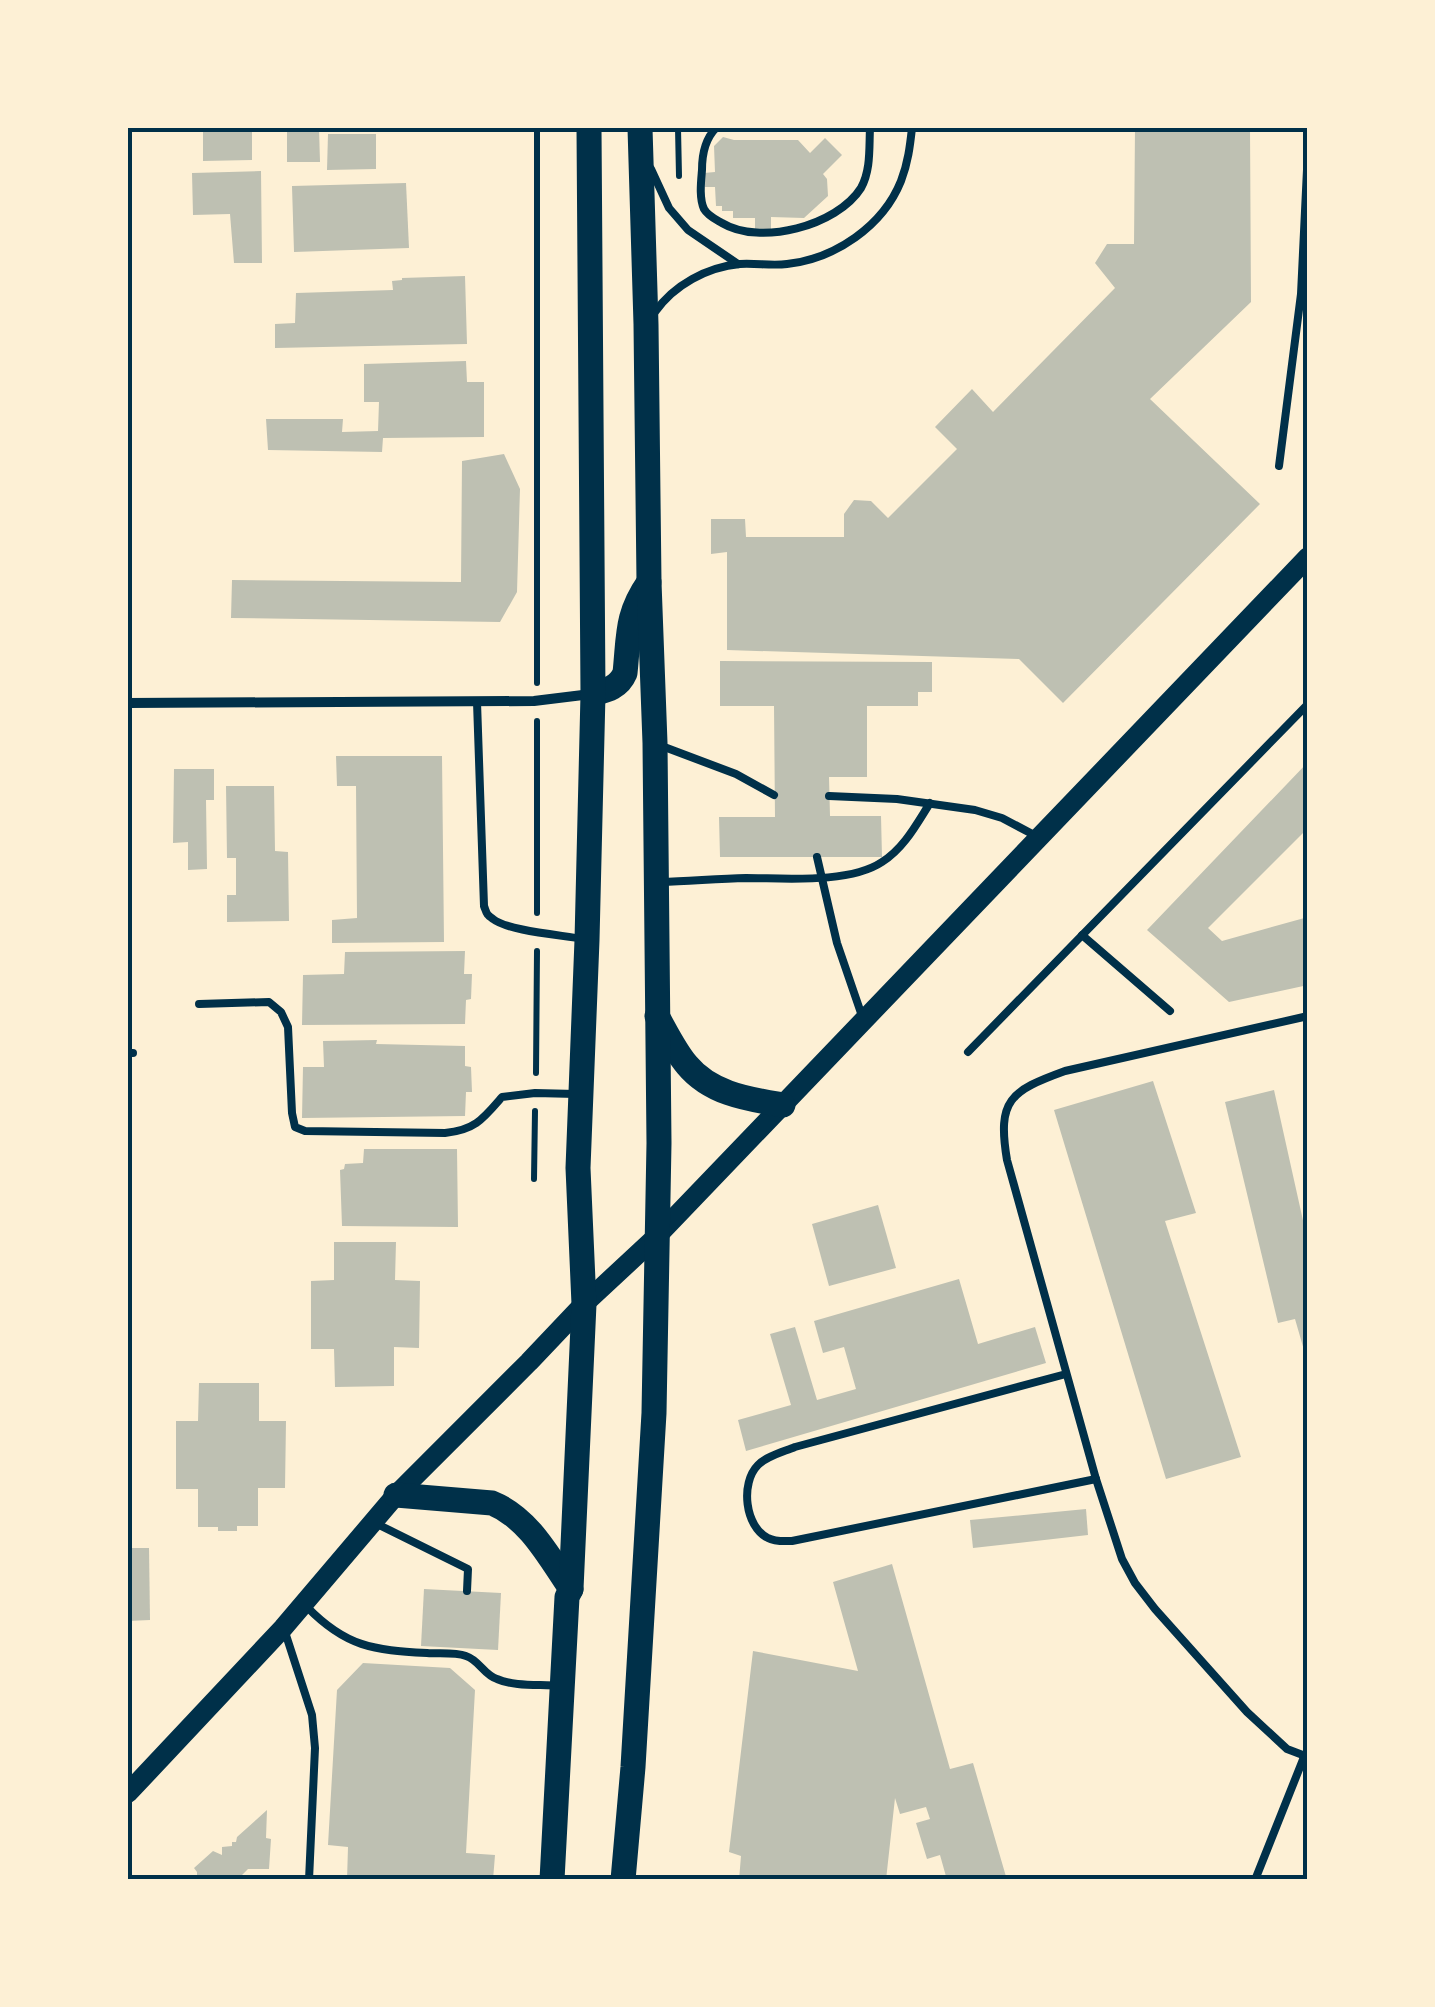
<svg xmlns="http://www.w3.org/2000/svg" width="1435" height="2007" font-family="Montserrat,sans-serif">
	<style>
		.building { fill: #bec0b2 }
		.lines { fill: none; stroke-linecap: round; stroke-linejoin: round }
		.path { stroke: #003049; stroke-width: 6 }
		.service { stroke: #003049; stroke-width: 8 }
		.minor { stroke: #003049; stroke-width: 10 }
		.secondary { stroke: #003049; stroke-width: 20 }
		.primary { stroke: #003049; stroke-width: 25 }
		.neatline { fill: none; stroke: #003049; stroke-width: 4 }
	</style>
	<rect width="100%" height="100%" fill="#fdf0d5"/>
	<g class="building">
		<path d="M203,128h49v32l-49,1z"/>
		<path d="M287,128h32l1,34h-33z"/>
		<path d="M1135,128h115l1,174 -101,97 110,105 -197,199 -44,-44 -292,-9v-98l-16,2v-35h34l1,18h98v-23l10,-14 17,1 17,17 69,-69 -22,-22 37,-38 21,23 122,-124 -20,-25 12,-19h27z"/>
		<path d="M328,134h48v35l-49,1z"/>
		<path d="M723,137l11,3h64l12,13 15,-15 17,17 -19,19 4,5 1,17 -24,22 -33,-1v14h-16v-13h-22v-7h-11v-5h-6l-1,-19h-10l-1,-14 11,-1 -1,-26z"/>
		<path d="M261,171l1,92h-28l-4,-49 -37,1 -1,-42z"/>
		<path d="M406,183l3,65 -115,4 -2,-66z"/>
		<path d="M465,276l2,68 -192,4v-24l20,-1 1,-30 97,-3 -1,-9 10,-1v-2z"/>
		<path d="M466,361l1,21h17v55l-101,1 -1,14 -114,-2 -2,-31h77l-1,13 36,-1 1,-29h-15v-38z"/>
		<path d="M504,454l16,35 -3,103 -17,30 -269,-4 1,-38 229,2 1,-121z"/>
		<path d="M720,661l212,1v30h-14v14h-51v71h-38l1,39h51l1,41h-162l-1,-40h56l-1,-111h-54z"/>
		<path d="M336,756h106l2,186 -112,1v-23l25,-2 -1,-132h-19z"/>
		<path d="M1308,762v66l-100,100 14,13 86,-24v68l-79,17 -82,-72z"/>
		<path d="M174,769h40v31h-8l1,69 -19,1v-28l-15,1z"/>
		<path d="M226,786h48l1,65 13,1 1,69 -62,1v-27h9v-37h-9z"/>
		<path d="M128,813h4v47l-4,1z"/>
		<path d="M465,951l-1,23h8l-1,25 -5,1 -1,24 -163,1 1,-50 41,-1 1,-22z"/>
		<path d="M377,1040l-1,4 89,2v20l6,1 1,25h-6l-1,24 -163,2 1,-51h21l-1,-26z"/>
		<path d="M1153,1081l43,132 -31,8 76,236 -75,22 -112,-369z"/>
		<path d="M1274,1090l34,153v121l-13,-45 -17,4 -53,-221z"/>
		<path d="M364,1149h93l1,78 -116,-1 -2,-56 4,-1 1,-5 18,-1z"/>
		<path d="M878,1205l18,63 -67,18 -17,-62z"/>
		<path d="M334,1242h62l-1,38 25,1 -1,67 -25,-1v39l-59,1 -1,-38h-23v-68l23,-1z"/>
		<path d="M959,1279l19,65 57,-17 11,36 -300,88 -8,-31 53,-15 -21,-71 25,-7 22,73 39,-11 -12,-42 -21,6 -9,-32z"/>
		<path d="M199,1383h60v38h27l-1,67h-27v38h-21v5h-19v-4h-20v-38h-22v-68h22z"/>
		<path d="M1086,1509l2,26 -115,13 -3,-28z"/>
		<path d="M128,1548h21l1,72 -22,1z"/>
		<path d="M892,1564l58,205 23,-6 34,117h-60l-7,-25 -13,4 -11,-36 14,-4 -4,-12 -26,7 -5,-16 -9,82h-147l2,-24 -12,-4 24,-201 105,20 -25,-89z"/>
		<path d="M424,1589l77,4 -3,57 -77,-4z"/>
		<path d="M363,1663l87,5 25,22 -9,163 29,2 -2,25h-146l1,-33 -20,-2 9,-155z"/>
		<path d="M267,1810l-1,28 5,1 -2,30h-21l-11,11h-49l-1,-4 10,-1v-3l-3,-4 19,-17 9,4v-8l10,-1v-4h4l1,-5z"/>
	</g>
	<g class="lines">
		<g class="path">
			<path d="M537,128v555"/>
			<path d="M678,128l1,48"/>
			<path d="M537,721v192"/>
			<path d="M536,1073l1,-122"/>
			<path d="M534,1179l1,-68"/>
		</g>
		<g class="service">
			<path d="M716,128c-11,11 -14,26 -14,42 -1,12 -3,28 2,39 4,7 11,10 18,14 38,23 115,3 139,-35 10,-18 8,-40 9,-60"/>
			<path d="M651,169l18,39 19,22 50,34"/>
			<path d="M655,312c19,-27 52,-45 85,-48 16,-1 32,2 47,0 48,-5 96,-38 114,-83 7,-18 9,-35 11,-53"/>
			<path d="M1279,466l22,-172 7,-145"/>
			<path d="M477,702l7,204c3,8 2,8 9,13 15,12 69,16 90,20"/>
			<path d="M659,745l77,29 38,21"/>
			<path d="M829,796l68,3 78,11 27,8 36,19"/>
			<path d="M817,857l20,86 25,73"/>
			<path d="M661,882c28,-1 56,-3 85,-4 38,0 103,6 136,-16 22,-14 34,-37 48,-59"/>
			<path d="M1082,935l88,76"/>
			<path d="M199,1004l70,-2 12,10 7,15 4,86 3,14 10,4 140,2c30,-3 38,-14 57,-36l33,-4 41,1"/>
			<path d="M1308,1016l-243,55c-55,20 -68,29 -58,89l89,319 26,80 13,24 20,26 92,103 40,37 21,8"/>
			<path d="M968,1052l340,-348"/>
			<path d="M128,1053h5"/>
			<path d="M1066,1374l-271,73c-12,5 -28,9 -37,18 -18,18 -13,62 10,73 7,4 16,3 24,3l304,-62"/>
			<path d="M377,1524l91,45 -1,22"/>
			<path d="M307,1607c39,40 66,43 120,46 12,1 28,-1 39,3 13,4 18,19 31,23 18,8 44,5 63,7"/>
			<path d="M285,1632l27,83 3,33 -6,132"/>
			<path d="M1255,1880l49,-123"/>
		</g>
		<path class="minor" d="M128,703l406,-2 57,-7"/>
		<path class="secondary" d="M128,1793l155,-165 113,-133 133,-133 55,-58 72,-67 652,-680"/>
		<g class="primary">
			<path d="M593,694c15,-4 26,-7 32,-21 4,-38 1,-58 24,-91"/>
			<path d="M657,1016c9,16 18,35 30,49 24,29 61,34 96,40"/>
			<path d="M396,1495l96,8c37,15 57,54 79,86"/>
			<path d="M552,1880l15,-283 4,-8 13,-285 -6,-136 9,-228 6,-246 -4,-566"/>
			<path d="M623,1880l10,-113 21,-354 5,-270 -4,-400 -6,-161 -3,-258 -6,-196"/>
		</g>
	</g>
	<rect width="1435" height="2007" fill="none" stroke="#fdf0d5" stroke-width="260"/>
	<rect x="130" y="130" width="1175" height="1747" class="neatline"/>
</svg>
